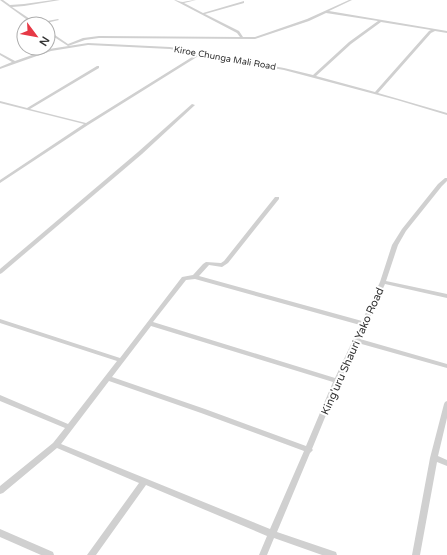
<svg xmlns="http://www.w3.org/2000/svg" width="447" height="555" font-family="'Varela Round',sans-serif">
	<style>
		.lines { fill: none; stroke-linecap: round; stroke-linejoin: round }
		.street { fill: #d0d0d0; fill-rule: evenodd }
		.labels { text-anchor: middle; stroke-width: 4; stroke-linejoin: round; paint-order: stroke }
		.far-street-label { font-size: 9px; fill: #333; stroke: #fff }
		.street-label { font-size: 11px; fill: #333; stroke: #fff }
	</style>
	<rect width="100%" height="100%" fill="#fff"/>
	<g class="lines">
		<g class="street">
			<path d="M0,0h3l7,5 14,-1 29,-4h7l-36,6 -12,1 24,16 22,-4 1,1 -17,4h-9z"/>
			<path d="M174,0c3,0 6,2 9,2 5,-1 9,-2 13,-2l-12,3 19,10 41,-12v2l-39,11 34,17 4,6h12l52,-18 42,-19h3l-23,11 118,20v2l-12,-2 -4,2 -53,60 69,20v2l-50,-15 -113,-30 -84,-15 -112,70 -88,58v-3l84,-56 -84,-21v-2l27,7 70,-42h2v2l-69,41 56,14 111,-69 -27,-5 -82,-4 -37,6 -51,18v-2l12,-5 -12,-7v-2l15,8 34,-12 39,-6 82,4 114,21 29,7 36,-33 29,-21 -52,-8 -17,8 -54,18 -156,-1 -14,2 -17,6 -20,-13v-2h1l19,13 15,-6 16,-2 141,1 -3,-4zM381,22l50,8 -2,1 -54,61 -59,-16 35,-32z"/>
			<path d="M192,104l3,1 -53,49 -140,119 -2,1v-5l138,-117z"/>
			<path d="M445,178h2v3l-5,5 -36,45 -8,14 -12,36 61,13v4l-62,-14 -25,55 87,25v4l-89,-25 -18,38 -28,68 1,1 -3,3 -33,79 56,19 3,1 1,3h-15l-48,-17 -7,17h-8l8,-19 -121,-51 -50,70h-9l52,-72 -82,-35 -54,45 -3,1v-8l53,-43 12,-15 -65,-27v-6l68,29 49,-63 -117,-38v-4l120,39 62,-81 11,-2 10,-11 3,-2 15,1 3,-2 51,-64h4v2l-51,64 -6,4 -13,-2 -10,11 163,45 18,-39 12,-37 10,-16 36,-45zM195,279l165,46 -25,53 -182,-56 33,-42zM151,326l182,56 -27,64 -101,-37 -93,-32zM109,381l92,32 103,38 -34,78 -209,-85z"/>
			<path d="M447,401v17l-9,38 9,4v6l-10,-4 -17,93h-8l18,-97 14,-54 1,-2z"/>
			<path d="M0,529l53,23 1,3h-13l-41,-18z"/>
		</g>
	</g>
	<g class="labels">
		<g class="far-street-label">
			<text transform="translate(225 58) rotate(10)" y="3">Kiroe Chunga Mali Road</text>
		</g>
		<g class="street-label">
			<text transform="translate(352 351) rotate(-66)" y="4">King'uru Shauri Yako Road</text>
		</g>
	</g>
	<g transform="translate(36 36) rotate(122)"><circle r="19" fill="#ffffff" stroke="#adadad"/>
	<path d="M0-3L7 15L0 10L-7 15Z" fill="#e63946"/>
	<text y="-6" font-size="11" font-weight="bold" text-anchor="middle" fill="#333333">N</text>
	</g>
</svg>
